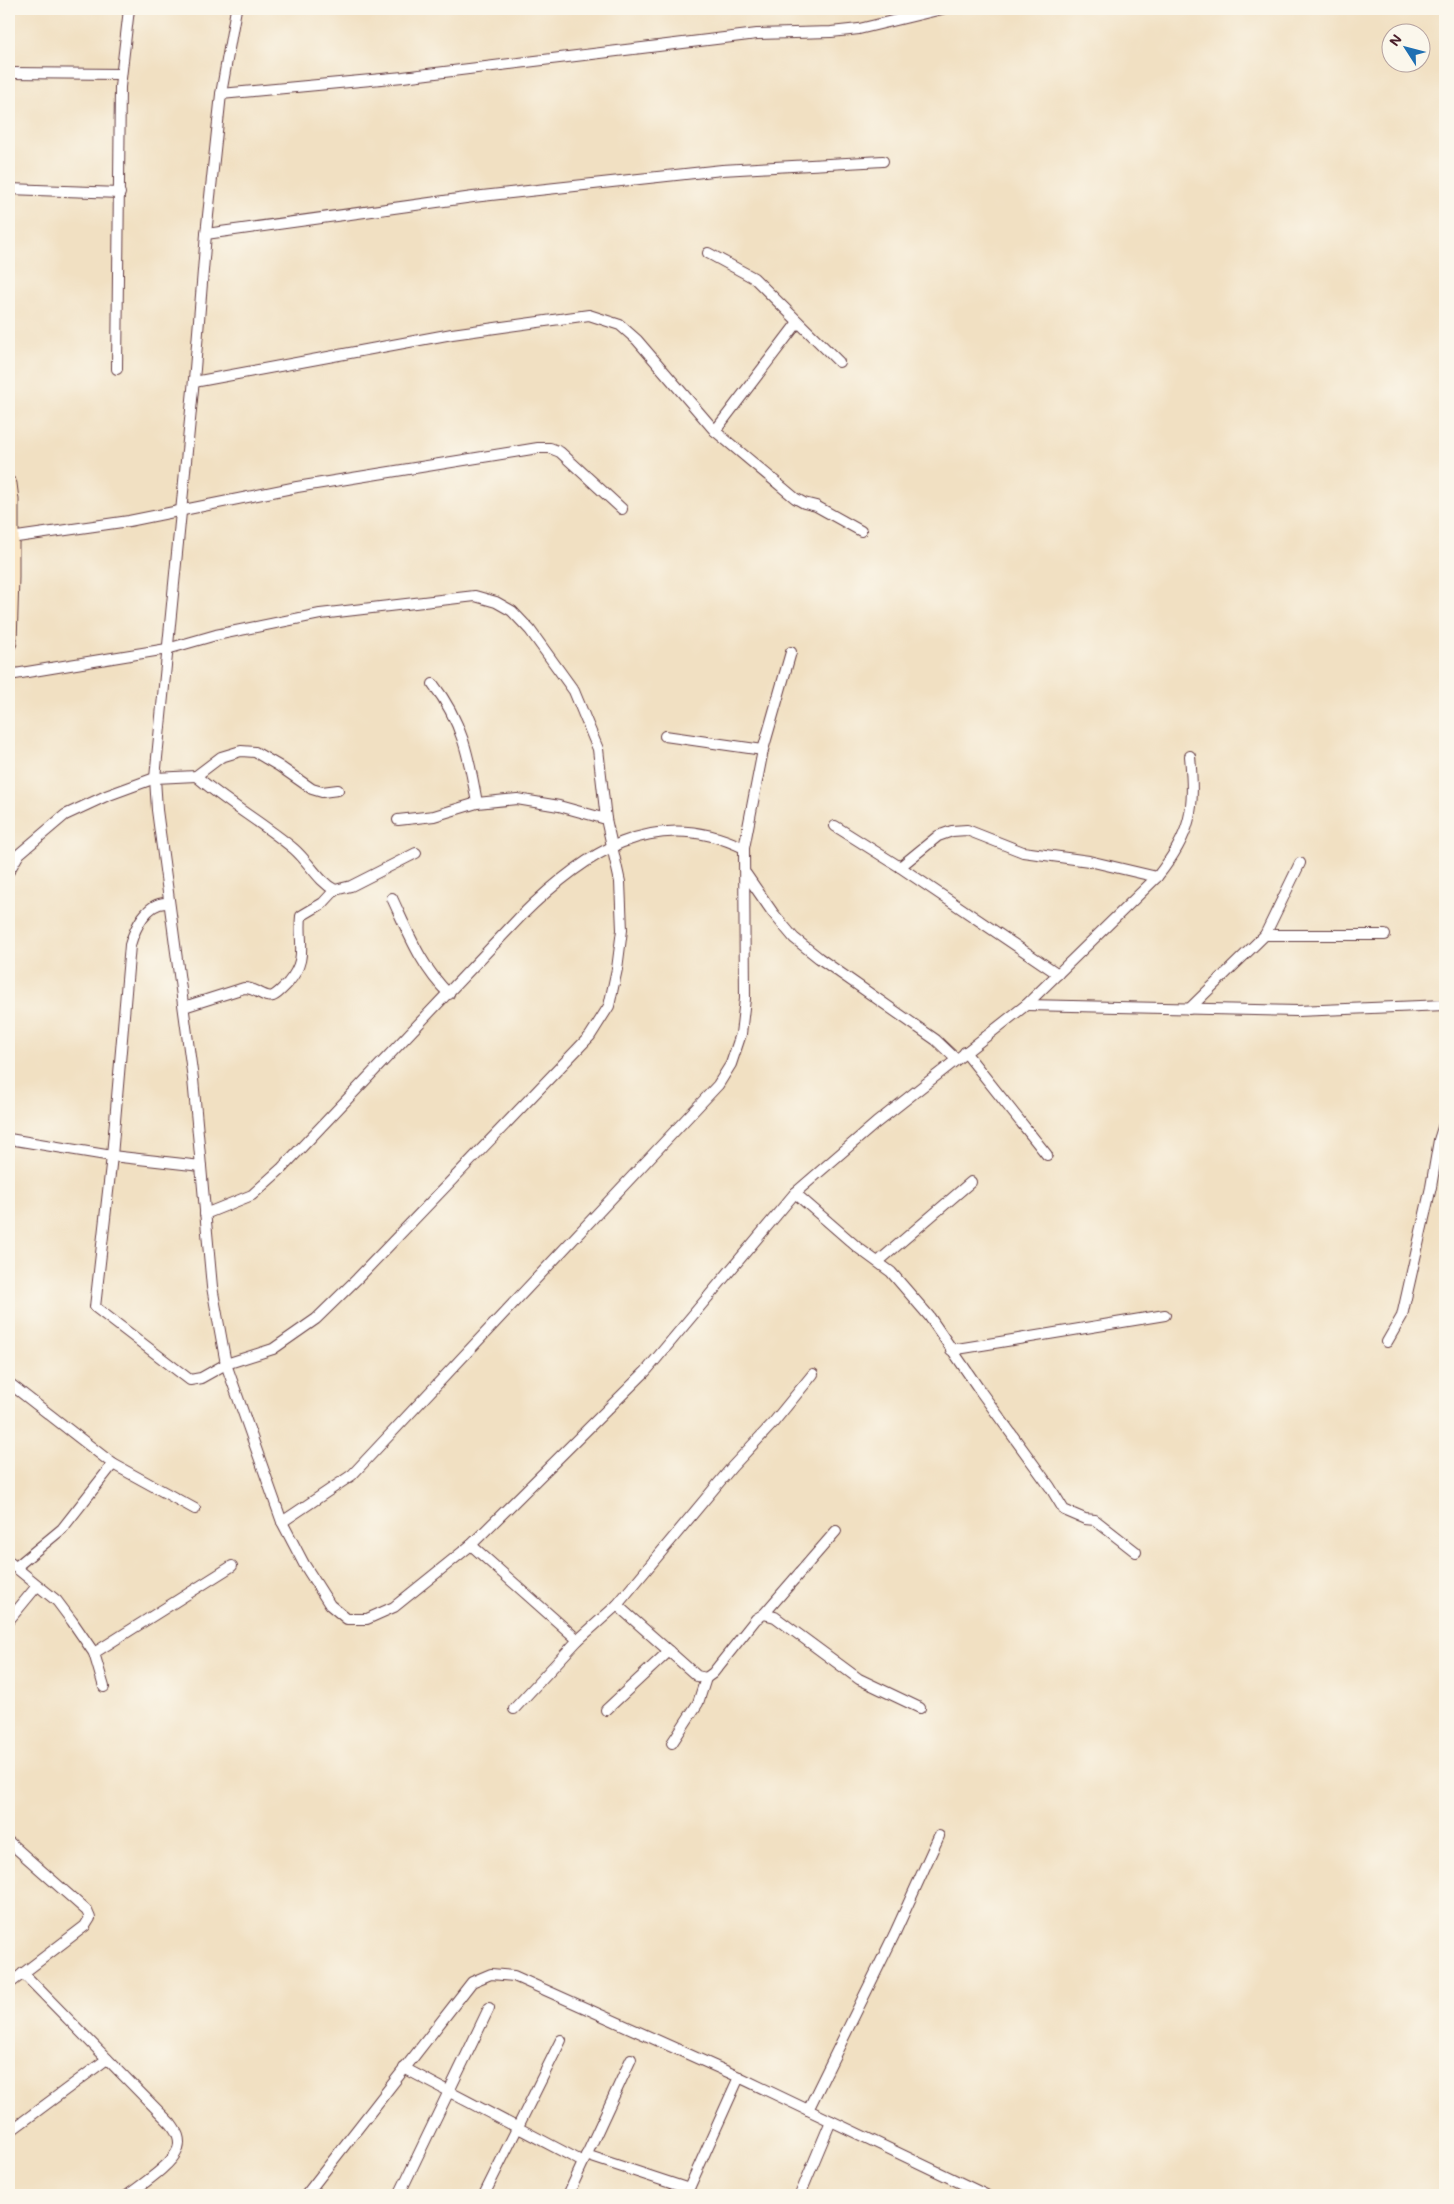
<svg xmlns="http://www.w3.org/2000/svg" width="1454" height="2204" font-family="Mali,sans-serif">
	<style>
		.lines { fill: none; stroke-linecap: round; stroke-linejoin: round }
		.street-casing { stroke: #633c42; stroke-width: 12 }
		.secondary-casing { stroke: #633c42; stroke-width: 17 }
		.street { stroke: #fff; stroke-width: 10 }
		.secondary { stroke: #fbe6c4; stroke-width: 15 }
	</style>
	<rect width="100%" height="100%" fill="#fbf7ec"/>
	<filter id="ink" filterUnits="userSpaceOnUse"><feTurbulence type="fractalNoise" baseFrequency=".02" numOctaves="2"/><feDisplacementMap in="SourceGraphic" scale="10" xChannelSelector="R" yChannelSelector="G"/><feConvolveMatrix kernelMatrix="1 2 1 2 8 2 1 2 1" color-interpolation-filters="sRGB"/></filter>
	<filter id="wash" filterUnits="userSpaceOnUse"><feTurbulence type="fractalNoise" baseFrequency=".0096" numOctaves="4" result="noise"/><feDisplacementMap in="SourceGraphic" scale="20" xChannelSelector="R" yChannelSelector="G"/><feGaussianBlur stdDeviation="1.12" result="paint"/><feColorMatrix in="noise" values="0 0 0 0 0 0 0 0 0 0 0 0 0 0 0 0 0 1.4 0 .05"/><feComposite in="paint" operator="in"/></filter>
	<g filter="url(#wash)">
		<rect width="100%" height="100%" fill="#f1e0c2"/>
	</g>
	<g filter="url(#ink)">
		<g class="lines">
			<defs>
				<g id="street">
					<path d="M236,9l-15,85 -15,140 -11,135 -40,409 2,32 36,269 19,208 14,77 56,158 22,42 26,41 17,14h20l27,-12 77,-62 175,-174 149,-178 81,-70 150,-118 131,-128c35,-44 38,-67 33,-121"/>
					<path d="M9,73l112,1"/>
					<path d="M221,94l182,-17 354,-43 74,-2 28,-3 83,-20"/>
					<path d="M9,189l111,4"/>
					<path d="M206,234l267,-37 249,-27 161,-9"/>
					<path d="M708,253l46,25 85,84"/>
					<path d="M117,369l3,-282 9,-78"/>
					<path d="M194,382l258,-48 137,-19 31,10 17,15 78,91 80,67 9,5 12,3 45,25"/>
					<path d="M715,431l83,-109"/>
					<path d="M10,538l119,-17 168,-34 241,-39h12l10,4 62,57"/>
					<path d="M9,675l158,-26 49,-14 104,-21 155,-18 21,6 16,9 18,19 44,61 24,58 8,70 14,63 2,48 -5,39 -8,37 -19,30 -233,243 -41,40 -43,30 -47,15 -25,14 -11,2 -95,-73 17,-151 18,-211c5,-17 17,-44 38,-42"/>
					<path d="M433,684c29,37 36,73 44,119"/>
					<path d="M665,736l98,14"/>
					<path d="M196,776c31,27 67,47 98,73 15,13 24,32 41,41l16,-4 65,-33"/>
					<path d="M398,820l36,-4 43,-13 40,-4 42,7 47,13"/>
					<path d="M835,826l65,41 158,107"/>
					<path d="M900,867l38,-31 14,-5 15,-1 56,22 66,9 68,16"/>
					<path d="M9,871l10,-17 46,-39 41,-19 49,-18 41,-2 25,-19 20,-6 14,1 24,14 33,23 10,3 16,-2"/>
					<path d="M746,874l27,39 21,25 25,20 117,82 20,19"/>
					<path d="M392,898c16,34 29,69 57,96"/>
					<path d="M1265,935h120"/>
					<path d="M1026,1005l271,6 148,-6"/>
					<path d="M184,1007l60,-19c13,0 20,11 29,8 5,-2 11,-9 15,-13 21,-25 10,-39 13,-67l22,-13 12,-13"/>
					<path d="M1189,1009l76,-74 35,-72"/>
					<path d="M965,1052l82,103"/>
					<path d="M9,1139l103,17 89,10"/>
					<path d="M795,1193l62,54 34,25 38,44 52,76 69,95 14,23 21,9 10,1 41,32"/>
					<path d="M205,1214l47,-19 30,-27 238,-251c63,-63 134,-113 224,-69"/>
					<path d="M879,1261l92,-79"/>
					<path d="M1387,1342l15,-26 29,-129 8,-47 6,-19"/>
					<path d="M951,1350l214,-35"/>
					<path d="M9,1383l104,81 82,45"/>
					<path d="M282,1522l70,-47 366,-390 13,-21 10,-30 4,-35 -1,-151 19,-98 28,-98"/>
					<path d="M471,1545l107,95"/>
					<path d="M9,1562l48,39 15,20 22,32 10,34"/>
					<path d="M16,1567l46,-38 51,-65"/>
					<path d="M617,1605l80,71 9,2 7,-5 43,-54 8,-5 11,3 84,62 61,29"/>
					<path d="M764,1614l72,-83"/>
					<path d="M9,1620l28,-34"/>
					<path d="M94,1653l138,-87"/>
					<path d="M514,1709l64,-69 39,-35 115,-138 41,-44 40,-49"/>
					<path d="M606,1710l63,-59"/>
					<path d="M672,1743l26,-40 8,-25"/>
					<path d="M9,1842l78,69 3,7 -5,8 -76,58"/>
					<path d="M23,1973l148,151c6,8 10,15 7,25 -6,16 -37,36 -50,46"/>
					<path d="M404,2068l179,94"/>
					<path d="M808,2110l86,-175 45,-99"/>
					<path d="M9,2132l98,-73"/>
					<path d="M586,2155l103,34"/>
					<path d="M306,2195l166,-213 19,-8 23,2 225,101 247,118"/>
					<path d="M399,2195l90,-187"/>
					<path d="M484,2195l77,-155"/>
					<path d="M568,2195l63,-136"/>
					<path d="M686,2195l53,-118"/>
					<path d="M800,2195l31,-74"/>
				</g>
				<path id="secondary" d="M9,484l2,16v77l-2,66"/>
			</defs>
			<use href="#street" class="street-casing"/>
			<use href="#secondary" class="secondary-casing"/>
			<use href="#street" class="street"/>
			<use href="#secondary" class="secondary"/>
		</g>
	</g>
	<rect width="1454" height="2204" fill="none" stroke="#fbf7ec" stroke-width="30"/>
	<g transform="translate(1406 48) rotate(306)"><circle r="24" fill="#fbf7ec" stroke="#b4a19f"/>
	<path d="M0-4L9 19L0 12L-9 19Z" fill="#1f6fb2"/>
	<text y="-8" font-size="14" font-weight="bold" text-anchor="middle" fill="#4a1f2b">N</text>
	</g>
</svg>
